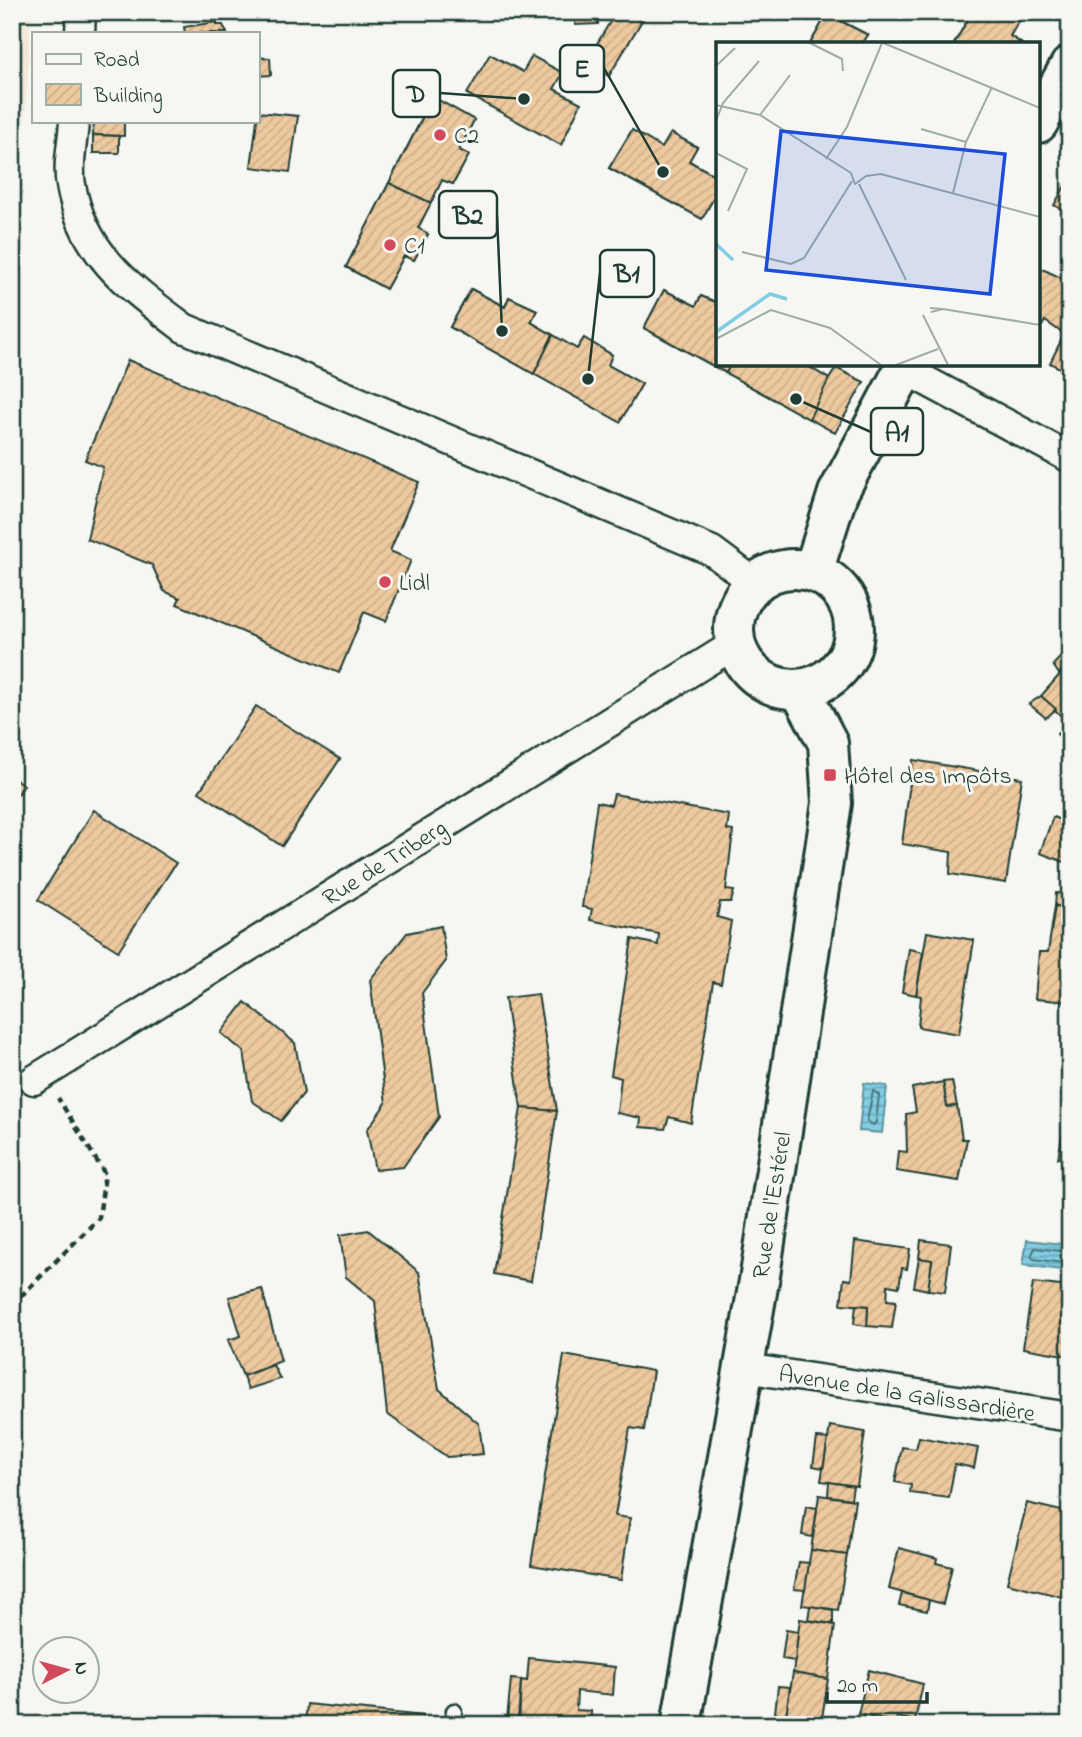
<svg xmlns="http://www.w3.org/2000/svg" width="1082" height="1737" font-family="'Indie Flower',sans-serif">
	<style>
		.built { fill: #f4e8d9 }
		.water { fill: url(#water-rules); stroke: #5b939d; stroke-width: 2 }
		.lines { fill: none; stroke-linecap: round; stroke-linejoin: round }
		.shore { stroke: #47777a; stroke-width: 2 }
		.building { fill: url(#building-hatch); stroke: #1f3d34; stroke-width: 2 }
		.lane-casing { stroke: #1f3d34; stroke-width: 19 }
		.street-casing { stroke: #1f3d34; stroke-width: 33 }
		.secondary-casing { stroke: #1f3d34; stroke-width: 44 }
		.path { stroke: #1f3d34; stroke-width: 4.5; stroke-dasharray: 7 5; stroke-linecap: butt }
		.lane { stroke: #f6f6f2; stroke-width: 14 }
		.street { stroke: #f6f6f2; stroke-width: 28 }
		.secondary { stroke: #f6f6f2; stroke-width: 38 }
		.poi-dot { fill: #d1495b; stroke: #f6f6f2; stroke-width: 2.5 }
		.labels { text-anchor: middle; stroke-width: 6; stroke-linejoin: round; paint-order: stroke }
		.poi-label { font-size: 24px; fill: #1f3d34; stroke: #f6f6f2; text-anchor: start }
		.street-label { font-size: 24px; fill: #1f3d34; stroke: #f6f6f2 }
		.inset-river { fill: none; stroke: #83cde3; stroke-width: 3.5 }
		.inset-road { fill: none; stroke: #a0aca6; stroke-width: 2 }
		.view { fill: #1d4ed8; fill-opacity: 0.15; stroke: #1d4ed8; stroke-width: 3.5 }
		.inset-edge { fill: none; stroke: #1f3d34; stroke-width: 3.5 }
		.leader { fill: none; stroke: #1f3d34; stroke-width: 2.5 }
		.callout-dot { fill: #1f3d34; stroke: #f6f6f2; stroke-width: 2.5 }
		.callout { fill: #f6f6f2; stroke: #1f3d34; stroke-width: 2.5 }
		.callout-label { font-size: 26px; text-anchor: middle; font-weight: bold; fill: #1f3d34 }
	</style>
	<defs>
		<pattern id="water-rules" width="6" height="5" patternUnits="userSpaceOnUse" patternTransform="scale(1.75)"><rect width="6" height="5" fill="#83cde3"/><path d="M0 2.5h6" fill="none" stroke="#6ba8b9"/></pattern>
		<pattern id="building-hatch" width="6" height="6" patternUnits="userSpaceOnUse" patternTransform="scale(1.75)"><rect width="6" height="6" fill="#eec99f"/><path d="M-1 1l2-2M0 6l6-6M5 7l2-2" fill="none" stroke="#ccae8a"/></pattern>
	</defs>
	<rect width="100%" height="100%" fill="#f6f6f2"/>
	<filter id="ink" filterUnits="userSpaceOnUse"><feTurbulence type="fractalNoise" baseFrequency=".0143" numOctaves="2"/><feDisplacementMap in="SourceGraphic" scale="14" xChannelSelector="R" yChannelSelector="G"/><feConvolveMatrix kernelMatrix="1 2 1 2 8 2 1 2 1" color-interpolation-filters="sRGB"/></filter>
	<g filter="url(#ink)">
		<path class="built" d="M12,12h19l-19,337z"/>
		<g class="water">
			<path d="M864,1083l23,3 -5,47 -23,-2z"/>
			<path d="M1027,1240l43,5v26l-47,-6z"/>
		</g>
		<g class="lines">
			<g class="shore">
				<path d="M873,1091l6,4 -3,27 -3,3 -6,-4z"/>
				<path d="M1070,1252l-35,-4 -4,8 3,3 36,5"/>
			</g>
		</g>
		<g class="building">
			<path d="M575,12h23v12l-23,1z"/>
			<path d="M616,12h31l-38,64 -23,-14z"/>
			<path d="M972,12h52l-14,24 12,8h-68z"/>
			<path d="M972,12h52l-14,24 12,8h-68z"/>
			<path d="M827,14l41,21 -6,9h-52z"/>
			<path d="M827,14l41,21 -6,9h-52z"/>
			<path d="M217,22v3h6l4,8h-42l-1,-6z"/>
			<path d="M490,54l33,18 9,-16 31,17 -9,16 27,14 -20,42 -94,-51z"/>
			<path d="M257,57l13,1 1,17 -14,1z"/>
			<path d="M433,97l41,23 -15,30 10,5 -16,29 -11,-4 -24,48 10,6 -14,26 -10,-4 -18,33 -40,-22z"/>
			<path d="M433,97l41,23 -15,30 10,5 -16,29 -11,-4 -11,23 -42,-20z"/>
			<path d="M258,112l40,4 -8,56 -39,-5z"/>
			<path d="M94,121h30v15l-31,-1z"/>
			<path d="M632,130l30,18 9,-15 26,14 -8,14 29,16v13l-16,29 -93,-51z"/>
			<path d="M632,130l30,18 9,-15 26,14 -8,14 29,16v13l-16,29 -93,-51z"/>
			<path d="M93,135l26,1v17h-26z"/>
			<path d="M1070,177v37l-16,-9z"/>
			<path d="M389,183l42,20 -13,25 10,6 -14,26 -10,-4 -18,33 -40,-22z"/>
			<path d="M1038,267l32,15v40l-6,12 -19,-13 -3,5 -4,-2z"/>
			<path d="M471,289l34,18 4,-10 28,13 -6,12 46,27 7,-11 28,17 -4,10 34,19 -22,38 -170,-95z"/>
			<path d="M471,289l34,18 4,-10 28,13 -6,12 22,13 -19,39 -84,-47z"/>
			<path d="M664,290l32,16 5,-10 17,7v61h86l25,15 7,-11 28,14 -29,51 -191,-105z"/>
			<path d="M664,290l32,16 5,-10 17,7v61h13l-5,9 -82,-45z"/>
			<path d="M1070,322v49l-1,2 -19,-10z"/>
			<path d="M553,335l24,14 7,-11 28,17 -4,10 34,19 -22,38 -86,-48z"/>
			<path d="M128,360l291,122 -29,69 21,9 -25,61 -22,-9 -25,61 -162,-69 3,-6 -16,-7 -12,-26 -65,-26 16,-72 -18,-7z"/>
			<path d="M731,364h73l25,15 -20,40 -83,-46z"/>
			<path d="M1070,647v16l-11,11 -6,-9z"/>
			<path d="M1070,663v83l-13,-12 11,-11 -27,-27z"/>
			<path d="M1041,696l15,13 -10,9 -17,-14z"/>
			<path d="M256,706l84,53 -58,87 -83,-54z"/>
			<path d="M913,760l109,18 -16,105 -56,-9 1,-22 -49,-8z"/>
			<path d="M12,777l12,8 -9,14 -3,-2z"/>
			<path d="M614,794l115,21 -2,15 6,1 -7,59 8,1 -3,11h-11l-3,15 14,4 -10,63 -8,-2 -22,141 -22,-6 -4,12 -25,-2 1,-9 -24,-5 4,-35 -10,-3 21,-136 26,6 1,-11 -69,-14 2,-11 -10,-2 15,-105 14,3z"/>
			<path d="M94,810l82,53 -58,88 -80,-51z"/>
			<path d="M1053,817l17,7v40l-30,-11z"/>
			<path d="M1056,893l14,1 -1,13 -14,-1z"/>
			<path d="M1055,906l15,1v95l-35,-3 4,-47h9z"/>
			<path d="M441,926l5,35 -24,32 17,124 -36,50 -28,3 -8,-40 19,-27 -16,-123 37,-47z"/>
			<path d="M927,932l47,8 -15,94 -41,-7 3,-31 -5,-1z"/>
			<path d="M909,949l14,3 -7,43 -14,-3z"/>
			<path d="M538,994l19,117 -36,-3 -16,-110z"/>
			<path d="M245,1002l50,41 9,50 -23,28 -29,-20 -8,-49 -23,-19z"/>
			<path d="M952,1081l5,25 -10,1 -4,-25z"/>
			<path d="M943,1082l4,25 10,-1 5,33h5l-8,42 -63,-10 2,-20 9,1 -1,-38 10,-2 -4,-24z"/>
			<path d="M521,1108l36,3 -26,170 -37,-7z"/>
			<path d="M1064,1126l6,1v34l-12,-3z"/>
			<path d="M368,1230l51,42 20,117 40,35 4,30 -36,3 -60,-43 -12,-113 -29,-24 -6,-42z"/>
			<path d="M921,1240l30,4 -6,48 -17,-2 4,-30 -13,-2z"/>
			<path d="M855,1241l55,8 -3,20 -5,-1 -3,19 -11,-2 -1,15 9,1 -4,27 -25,-2 1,-20 -27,-2 3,-25 7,1z"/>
			<path d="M919,1258l13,2 -4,30 -14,-3z"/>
			<path d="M1033,1283l37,4v69l-47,-8z"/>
			<path d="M262,1289l19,72 -38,15 -15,-36 13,-4 -12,-39z"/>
			<path d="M856,1305l12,1 -1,20 -13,-2z"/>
			<path d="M564,1355l89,16 -9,59 -14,-2 -15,88 15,2 -9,62 -90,-15z"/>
			<path d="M273,1365l7,14 -32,10 -5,-13z"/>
			<path d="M830,1426l35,6 -8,54 -36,-5z"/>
			<path d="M919,1437l59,11 -4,20 -19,-4 -6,34 -39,-5 1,-8 -16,-3 7,-35 14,2z"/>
			<path d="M817,1438l11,1 -5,29 -10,-2z"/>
			<path d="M829,1482l24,4 -2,13 -23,-3z"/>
			<path d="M819,1495l36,5 -8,55 -36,-5z"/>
			<path d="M1027,1503l43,10v86l-63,-16z"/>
			<path d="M806,1506l11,2 -4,29 -11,-2z"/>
			<path d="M899,1548l38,10 -1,5 16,4 -9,37 -54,-15z"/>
			<path d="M811,1550l36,5 -9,55 -36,-5z"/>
			<path d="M799,1562l10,1 -4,27 -11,-1z"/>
			<path d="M902,1593l27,7 -2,11 -28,-6z"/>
			<path d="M810,1606l23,4v14l-25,-4z"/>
			<path d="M800,1619l35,6 -7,54 -35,-6z"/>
			<path d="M786,1630l12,2 -3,29 -13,-2z"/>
			<path d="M529,1658l86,9 -2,28 -36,-4 -1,19 15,1v9l16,5h-88l2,-45 6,1z"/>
			<path d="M869,1670l54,14 -8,37 -18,-4 -1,6 -38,-9z"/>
			<path d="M793,1673l35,6 -7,46h-37z"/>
			<path d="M511,1679l10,1 -3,40h-11z"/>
			<path d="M778,1686l12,1 -4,28 -11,-2z"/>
			<path d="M307,1704l116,12 -1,9h-142l1,-4 24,2z"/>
		</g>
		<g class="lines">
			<defs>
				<path id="lane" d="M453,1725l1,-14"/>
				<g id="street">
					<path d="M80,33l1,-21"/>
					<path d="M74,121c-1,20 -7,45 -3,64 12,70 60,103 113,143l528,223 43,32"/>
					<path d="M904,369l166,89"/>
					<path d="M34,1080l701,-436"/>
					<path d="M744,1368l326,49"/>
				</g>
				<g id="secondary">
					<path d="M1038,123l32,-57"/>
					<circle cx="794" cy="629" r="60"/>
					<path d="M813,572l25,-79 69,-129"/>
					<path d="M681,1725l79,-450 72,-472 -4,-60 -28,-53"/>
				</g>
			</defs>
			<use href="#lane" class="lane-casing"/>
			<use href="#street" class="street-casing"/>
			<use href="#secondary" class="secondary-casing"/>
			<path class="path" d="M12,1305l87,-87 6,-44 -47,-76"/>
			<use href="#lane" class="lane"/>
			<use href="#street" class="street"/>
			<use href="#secondary" class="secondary"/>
		</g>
	</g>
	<g class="poi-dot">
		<circle cx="440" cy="135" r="7"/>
		<circle cx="390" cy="245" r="7"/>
		<circle cx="385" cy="582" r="7"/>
		<rect x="823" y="768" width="14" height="14" rx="3.5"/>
	</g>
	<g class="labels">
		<g class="poi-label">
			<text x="454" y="143">C2</text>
			<text x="404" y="253">C1</text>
			<text x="399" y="590">Lidl</text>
			<text x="844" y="783">Hôtel des Impôts</text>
		</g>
		<g class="street-label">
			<text transform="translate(384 862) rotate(-32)" y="8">Rue de Triberg</text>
			<text transform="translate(771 1205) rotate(-81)" y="8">Rue de l'Estérel</text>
			<text transform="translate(907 1393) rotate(9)" y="8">Avenue de la Galissardière</text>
		</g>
	</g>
	<g transform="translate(716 42)">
		<rect width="324" height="324" fill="#f6f6f2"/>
		<path class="inset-river" d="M0,202l17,16M0,290l54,-38 17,5"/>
		<path class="inset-road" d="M92,0l34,17 1,12M165,0l159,66M0,24l19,-18M0,63l44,10 91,58M44,73l30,-40M0,79l7,-18 36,-42M205,87l45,13M0,111l31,16 -19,42M110,117l21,-32 35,-84M135,131l4,11 11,-8M150,134l15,-2 159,43M143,142l47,96M237,151l13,-51 26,-55M26,210l49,12 13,-6 48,-77M214,266l13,1 -12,3M227,267l97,16M207,273l25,50M0,297l55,-29 59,18 51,37M180,323l42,-16"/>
		<path class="view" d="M65,89l224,23 -15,140 -224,-24z"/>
		<rect width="324" height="324" class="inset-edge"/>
	</g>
	<path class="leader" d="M663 172L604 68M524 99L440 93M502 331L497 215M588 379L600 273M796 399L871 432"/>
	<g class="callout-dot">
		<circle cx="663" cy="172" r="7"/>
		<circle cx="524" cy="99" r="7"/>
		<circle cx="502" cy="331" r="7"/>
		<circle cx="588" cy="379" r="7"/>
		<circle cx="796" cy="399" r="7"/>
	</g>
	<g class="callout">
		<rect x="560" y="45" width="44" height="47" rx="7"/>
		<rect x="393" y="70" width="47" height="47" rx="7"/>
		<rect x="439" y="191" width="58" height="47" rx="7"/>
		<rect x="600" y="250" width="54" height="47" rx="7"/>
		<rect x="871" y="408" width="52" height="47" rx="7"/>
	</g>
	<g class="callout-label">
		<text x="582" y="77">E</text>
		<text x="416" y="102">D</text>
		<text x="468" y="224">B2</text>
		<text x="627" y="282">B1</text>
		<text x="897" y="441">A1</text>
	</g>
	<rect width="1082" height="1737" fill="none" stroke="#f6f6f2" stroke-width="42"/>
	<rect x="21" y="21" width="1040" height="1695" fill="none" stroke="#1f3d34" stroke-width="2.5" filter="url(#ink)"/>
	<rect x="32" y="32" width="228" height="91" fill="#f6f6f2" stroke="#a0aca6" stroke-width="2"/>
	<rect x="46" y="54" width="35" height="10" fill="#f6f6f2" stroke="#a0aca6" stroke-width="2"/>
	<text x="94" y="66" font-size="21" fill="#1f3d34">Road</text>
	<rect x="46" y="84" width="35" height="21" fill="url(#building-hatch)" stroke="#a0aca6" stroke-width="2"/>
	<text x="94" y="102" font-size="21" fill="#1f3d34">Building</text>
	<g transform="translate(66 1670) rotate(84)"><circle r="33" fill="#f6f6f2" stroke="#a0aca6" stroke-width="2"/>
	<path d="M0-5L12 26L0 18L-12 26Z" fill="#d1495b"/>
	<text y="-10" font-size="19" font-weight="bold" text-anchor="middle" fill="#1f3d34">N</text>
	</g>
	<path d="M827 1692v10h100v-10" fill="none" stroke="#1f3d34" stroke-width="3.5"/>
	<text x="837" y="1692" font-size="21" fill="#1f3d34" stroke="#f6f6f2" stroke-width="5" paint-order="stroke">20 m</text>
</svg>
